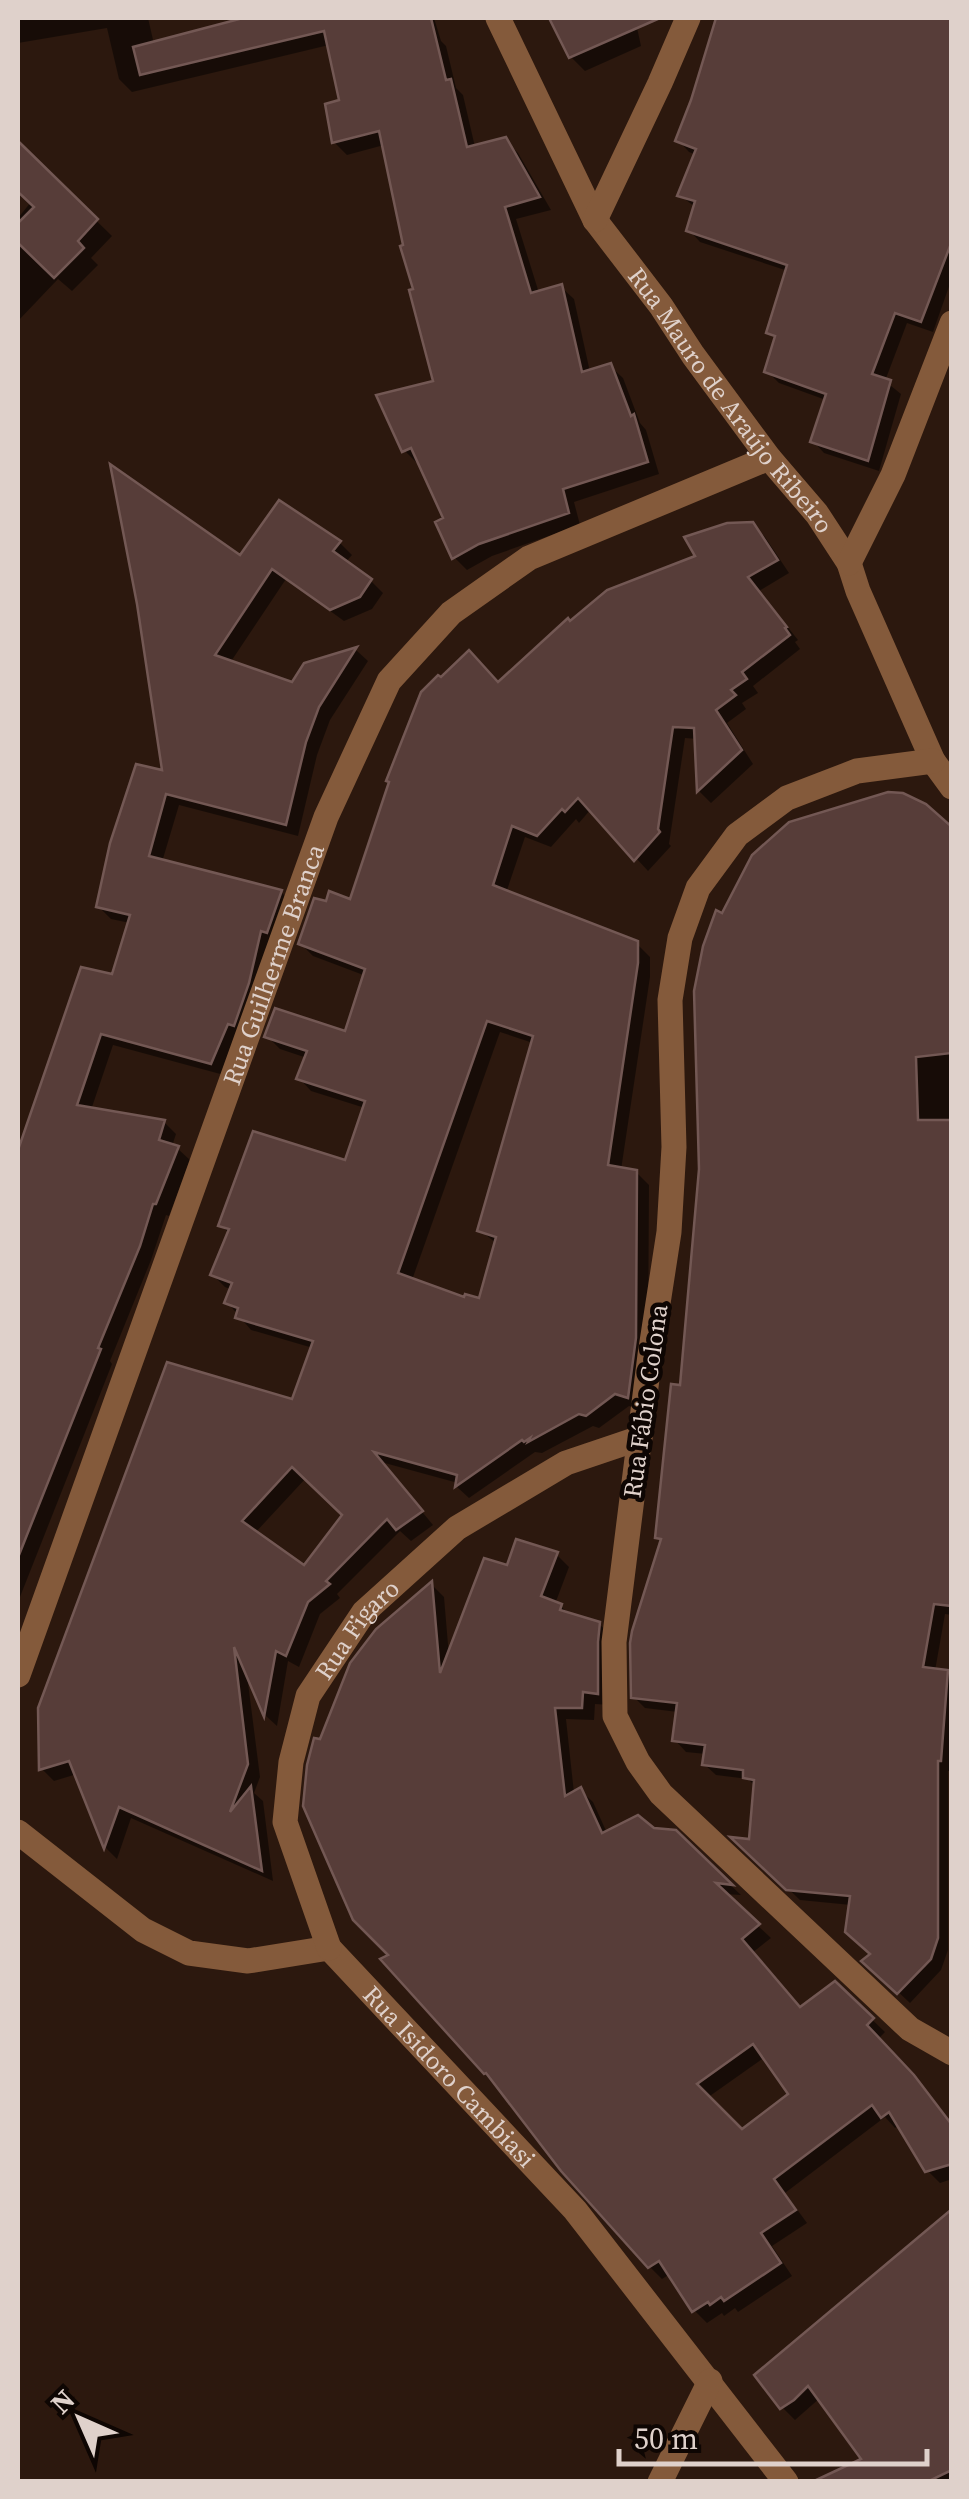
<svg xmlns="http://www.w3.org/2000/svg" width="969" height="2499" font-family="'Source Serif 4',serif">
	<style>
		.shadow { fill: #0007; fill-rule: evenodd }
		.building { fill: #573d39; stroke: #735854; stroke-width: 2.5; fill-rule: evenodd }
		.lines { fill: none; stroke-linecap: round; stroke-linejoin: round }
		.minor { stroke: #845a3b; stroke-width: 25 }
		.labels { text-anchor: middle; stroke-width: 9; stroke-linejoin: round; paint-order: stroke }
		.street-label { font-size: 25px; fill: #dfd1cb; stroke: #0e0603 }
	</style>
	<rect width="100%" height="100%" fill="#2c180e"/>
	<g class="shadow">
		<path d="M18,18h130l6,26 95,-26h185l7,23 5,5 10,42 7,7 12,52 30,-7 13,13 33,57 -35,9 23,74 22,-6 13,12 16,73 20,-6 13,12 17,45 6,7 13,44 -85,28 6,23 -88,31 -25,14 -13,-13 -8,-38 -26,-57 -3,1 -13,-13 32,-67 -52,-238 -37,10 -13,-13 8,-40 -13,-57 -197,47 -13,-13 -12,-51 -89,15z"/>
		<path d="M553,18h85l-2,5 5,23 -56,25 -14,-14z"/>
		<path d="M719,18h233v260l-19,54 -26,-9 -22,58 16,13 -22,77 -55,-18 -11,-12 13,-41 -47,-17 -12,-12 9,-31 -7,-8 19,-61 -88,-29 -11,-12 7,-22 -16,-13 17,-40 -8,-3 -11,-12 15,-39z"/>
		<path d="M29,155l83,81 -21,22 7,7 -26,26 -14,-12 -40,42v-103l13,-16 -13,-13v-22z"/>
		<path d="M752,524l13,13 24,36 -30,18 39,49 -3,2 5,7 -47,37 5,7 -16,10 4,6 -19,14 26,41 -42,39 -12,-12 -2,-52 -12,-1 -16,106 2,2 -23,25 -57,-62 -12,14 -3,-4 -25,28 -26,-10 -19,56 131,51 13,13v20l-29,193 15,2 13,13 -1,167 -8,57 -11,-3 -30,22 -6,-2 -51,27 -7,-1 -66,46 -12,-11 1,-4 -77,-21 52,63 -22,16 -11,-10 -63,63 3,4 -20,16 -21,53 -11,-6 -11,65 -11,-10 -19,-41 13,102 -6,16 9,8 10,80 -142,-63 -14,41 -11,-11 -29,-74 -23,7 -12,-12 252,-366 19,-55 -62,-18 -24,-28 5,-12 -7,-3 -12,-12 17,-41 -9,-9 125,-62 19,-55 -54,-17 -12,-13 8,-20 -27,-9 -13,-13 79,-2 20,-58 -53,-20 -12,-12 51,-42 146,-217 72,-61 128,-67zM500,1032l33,11 -53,187 17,14 -16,57 -15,-1 -54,-20zM306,1478l39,37 -41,54 -49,-36z"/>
		<path d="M340,543l12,12 -7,8 26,18 12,12 -11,16 -28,12 -58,-42 -56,84 63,22 13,-20 50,-15 12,11 -38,59 -13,35 -19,81 -119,-31 -17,57 119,30 13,13 -70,170 -111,-30 -22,65 73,12 12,12 -4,12 5,2 13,12 -21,56 -3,-1 -15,45 -41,101 2,3 -94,238v-446l96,-179 16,-54 -19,-4 -13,-13 67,-133 75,-214z"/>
		<path d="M952,831v784l-7,-1 -10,57 12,1 5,4v95h-4v179l-7,20 -31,33 -45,-42 8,-6 -22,-50 -51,-5 -63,-60 14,2 5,-55 -8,-8 -32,-4 -12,-11 2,-10 -20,-2 -11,-12 3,-28 -33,-4 -11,-11 28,-155 -5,-5 25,-150 42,-471z"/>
		<path d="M556,1554l13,13 -14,37 6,2 9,10 29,8 13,12 -2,69 -15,-1 -1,16 -28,-1 8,74 6,-3 13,12 14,31 46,-3 22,3 66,62 -17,-1 47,44 -19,15 49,57 34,-26 50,48 -7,7 74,87v53l-12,4 -13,-13 -27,-45 -5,3 -10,-11 -100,76 22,30 -35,23 20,30 -54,36 -3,-4 -11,8 -2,-3 -15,10 -13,-13 -24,-36 -8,5 -13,-13 -257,-310 -70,-215 110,-156 12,12 5,59 59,-87zM765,2057l27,38 -50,37 -35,-34z"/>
		<path d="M952,2212v270h-119l32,-22 -45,-62 -25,22 -13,-13z"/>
	</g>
	<g class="building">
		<path d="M243,18h188l15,62 5,-1 16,68 39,-10 34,60 -35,10 26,86 31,-9 20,88 29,-9 20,53 3,-2 14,48 -85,27 6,24 -90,31 -27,15 -17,-37 8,-4 -32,-70 -9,4 -26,-57 57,-14 -24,-91 4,-1 -13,-43 3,-1 -24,-114 -47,12 -7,-39 14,-4 -15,-69 -184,44 -7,-28z"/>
		<path d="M549,18h111l-91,40z"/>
		<path d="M716,18h236v223l-31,81 -26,-9 -23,61 19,6 -23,81 -58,-19 16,-48 -62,-22 11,-36 -9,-3 21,-68 -101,-34 9,-30 -18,-5 19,-47 -21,-8 16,-41z"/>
		<path d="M18,141l80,78 -20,22 6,7 -30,30 -36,-35v-20l16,-16 -16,-15z"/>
		<path d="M110,464l130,91 39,-55 62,41 -8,10 39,28 -12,18 -30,13 -58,-41 -57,86 77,27 12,-19 53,-16 -38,60 -13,35 -20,83 -120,-31 -17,62 133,34 -15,43 -6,-2 -12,52 -15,43 -6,-2 -17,40 -110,-30 -24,71 88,15 -6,20 20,6 -23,58h-3l-13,42 -42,102 3,1 -82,206 -1,-405 63,-183 31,7 18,-59 -34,-8 14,-64 26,-79 26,6 -25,-166z"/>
		<path d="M753,522l25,38 -30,17 39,50 -2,1 5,7 -48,37 5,7 -16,11 5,5 -20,15 26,40 -45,42 -3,-64 -21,-1 -15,102 2,3 -26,29 -56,-63 -13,14 -3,-3 -25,27 -25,-10 -19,59 145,56v22l-30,202 29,5 -1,168 -8,60 -13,-4 -29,22 -7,-2 -51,28 2,-4 -6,4 -2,-2 -67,47 2,-12 -83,-23 49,59 -27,19 -9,-11 -61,62 4,3 -22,18 -22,54 -10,-5 -12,66 -30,-70 14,117 -18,48 21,-26 11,85 -143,-64 -15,42 -35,-88 -30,9 -1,-62 129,-346 125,37 21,-58 -78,-23 3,-10 -14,-5 8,-20 -22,-8 19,-46 -11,-3 35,-95 92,29 20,-59 -69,-22 11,-28 -43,-14 11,-29 70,23 20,-62 -67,-25 16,-46 12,3 3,-10 21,8 39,-117 -3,-1 35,-89 17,-17 3,2 28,-27 29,32 70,-64 2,3 37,-31 88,-34 -11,-19 43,-14zM487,1021l46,15 -56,195 19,6 -17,61 -14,-4 -1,3 -66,-24zM292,1467l50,48 -38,50 -62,-44z"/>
		<path d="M888,792l15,1 23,11 26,23v226l-36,4 2,63h34v486l-18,-2 -11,63 25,3 -7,91h-3v177l-7,21 -34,35 -36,-33 9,-7 -25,-22 5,-36 -64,-6 -56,-53 19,2 5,-59 -11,-2v-8l-41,-5 3,-20 -33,-4 5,-38 -46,-5 -1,-55 2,-12 29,-92 -6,-1 16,-154 9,1 19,-216 -5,-178 9,-45 13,-36 6,3 30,-58 37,-33z"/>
		<path d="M516,1539l42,13 -17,44 21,8 -2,6 40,12 -2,20v52l-15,-2 -1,16h-27l10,88 16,-9 21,46 36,-18 16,13 22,2 57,55 -17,-2 44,41 -18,15 58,68 35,-26 39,37 -7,7 47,50 38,50v39l-27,8 -36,-60 -8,6 -9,-13 -98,74 22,31 -35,23 20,30 -57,38 -3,-4 -11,8 -2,-3 -16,10 -33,-51 -11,7 -87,-97 -75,-98 -2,1 -104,-115 8,-4 -35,-35 -50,-114 4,-41 7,-27 6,1 30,-76 26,-34 56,-48 8,92 44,-115 23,7zM753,2044l35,50 -46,35 -45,-45z"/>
		<path d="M952,2209v261l-25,12h-115l49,-23 -53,-73 -14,14 -14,9 -26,-34z"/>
	</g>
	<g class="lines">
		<g class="minor">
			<path id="s1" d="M498,18l97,202 66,86 32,49 76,103 48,56 32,49 9,28 75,170 19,26"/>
			<path d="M595,220l65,-137 28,-65"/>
			<path d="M849,563l44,-88 59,-152"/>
			<path d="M933,761l-76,10 -70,27 -50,37 -39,53 -18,50 -10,62 4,147 -5,85 -19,123 -36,287 1,74 23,46 23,32 249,235 42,24"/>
			<path id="s2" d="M18,1675l308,-858 63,-136 62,-68 78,-55 240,-100"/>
			<path id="s3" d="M18,1832l125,98 46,23 59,8 81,-13 246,262 211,272"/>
			<path id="s4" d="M329,1948l-44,-126 6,-60 17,-66 56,-84 93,-84 109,-65 74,-25"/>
			<path d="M660,2482l50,-101"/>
		</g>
	</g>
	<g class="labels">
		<g class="street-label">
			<text dy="9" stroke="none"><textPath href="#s1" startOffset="450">Rua Mauro de Araújo Ribeiro</textPath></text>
			<text dy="9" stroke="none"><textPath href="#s2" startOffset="755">Rua Guilherme Branca</textPath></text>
			<text transform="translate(645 1401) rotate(-82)" y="9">Rua Fábio Colona</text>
			<text dy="9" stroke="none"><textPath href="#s4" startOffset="345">Rua Figaro</textPath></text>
			<text dy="9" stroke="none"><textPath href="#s3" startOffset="528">Rua Isidoro Cambiasi</textPath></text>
		</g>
	</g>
	<rect width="969" height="2499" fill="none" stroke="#dfd1cb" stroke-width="40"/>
	<g transform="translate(80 2419) rotate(315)" stroke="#0e0603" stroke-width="8" paint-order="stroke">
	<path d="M0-8L18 38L0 25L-18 38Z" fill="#dfd1cb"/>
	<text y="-15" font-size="28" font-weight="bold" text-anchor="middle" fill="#dfd1cb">N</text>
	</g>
	<path d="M619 2449v15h308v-15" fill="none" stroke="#dfd1cb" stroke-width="5"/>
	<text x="634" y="2449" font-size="30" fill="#dfd1cb" stroke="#0e0603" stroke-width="8" paint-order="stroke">50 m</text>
</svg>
